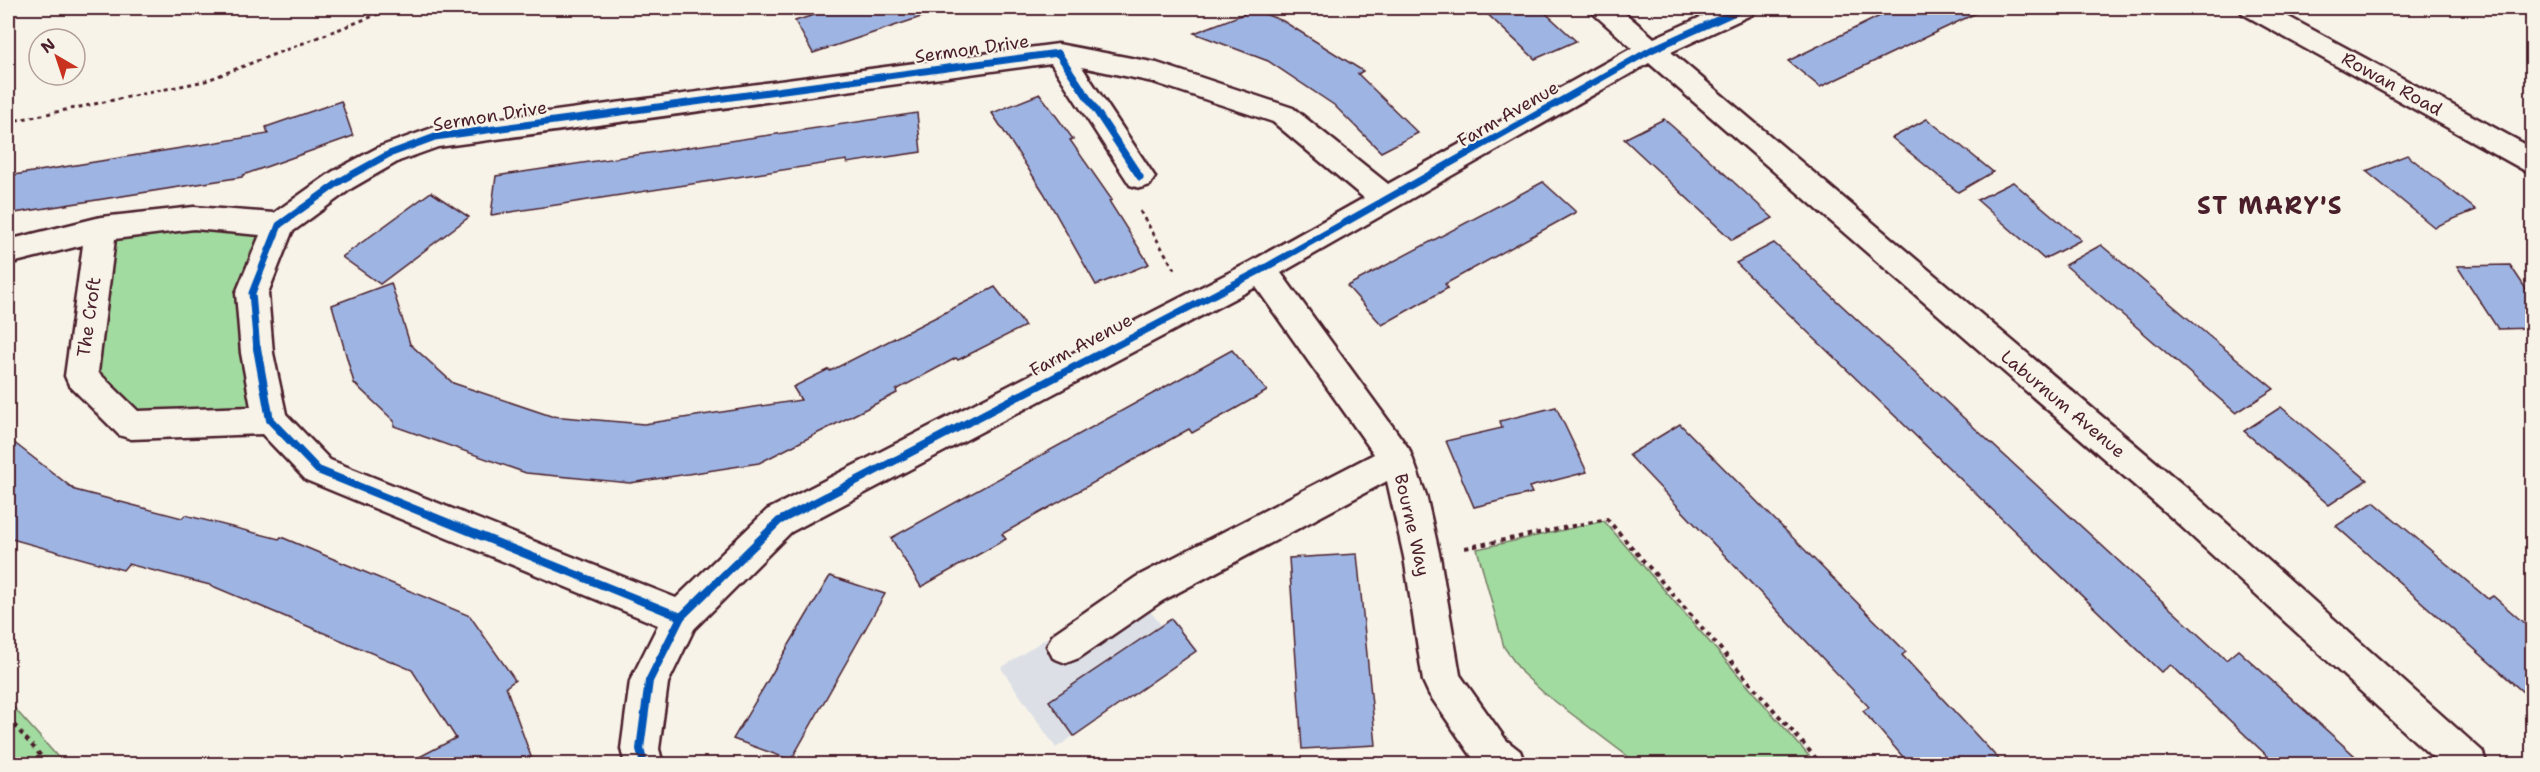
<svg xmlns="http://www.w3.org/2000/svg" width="2540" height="772" font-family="'Shantell Sans',sans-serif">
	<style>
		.built { fill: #dce0e6 }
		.green { fill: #a2dba0; stroke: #767d66; stroke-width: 1.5 }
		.building { fill: #9eb5e3; stroke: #4a1f2b; stroke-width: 1.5 }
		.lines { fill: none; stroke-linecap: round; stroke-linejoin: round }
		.minor-casing { stroke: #4a1f2b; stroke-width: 5 }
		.path-far1 { stroke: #4a1f2b; stroke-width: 3; stroke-dasharray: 4 4; stroke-linecap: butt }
		.path { stroke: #4a1f2b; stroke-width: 4; stroke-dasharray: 4.5 4.5; stroke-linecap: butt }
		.minor { fill: #f7f3e8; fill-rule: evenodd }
		.cycleway-far1-casing { stroke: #f7f3e8; stroke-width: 10 }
		.cycleway-casing { stroke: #f7f3e8; stroke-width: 12 }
		.cycleway-far1 { stroke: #0057b8; stroke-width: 7 }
		.cycleway { stroke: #0057b8; stroke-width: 8 }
		.labels { text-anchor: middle; stroke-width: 4.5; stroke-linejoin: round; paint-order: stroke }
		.street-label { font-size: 18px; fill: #4a1f2b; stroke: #f7f3e8 }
		.district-label { font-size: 24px; font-weight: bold; letter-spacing: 1.5px; fill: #4a1f2b; stroke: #f7f3e8 }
	</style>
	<rect width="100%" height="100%" fill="#f7f3e8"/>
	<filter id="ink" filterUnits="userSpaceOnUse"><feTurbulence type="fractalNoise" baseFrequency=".0167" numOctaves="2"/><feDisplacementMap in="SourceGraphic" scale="12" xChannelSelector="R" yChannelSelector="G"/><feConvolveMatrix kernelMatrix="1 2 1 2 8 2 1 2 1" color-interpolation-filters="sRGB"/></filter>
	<g filter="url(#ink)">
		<path class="built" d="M1129,584l32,41 11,-7 26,33 -142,97 -55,-80z"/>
		<g class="green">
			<path d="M278,226l-30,67 21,126 -136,4 -49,-48 19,-145z"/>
			<path d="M1604,521l212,243h-178l-94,-71 -22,-20 -18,-26 -27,-98z"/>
			<path d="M8,701l56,63h-56z"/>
		</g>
		<g class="building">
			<path d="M836,8h88l3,7 -114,38 -18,-32z"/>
			<path d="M1481,8h59l36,33 -41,18z"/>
			<path d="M1904,8h83l-167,79 -32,-26 98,-48z"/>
			<path d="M1254,10l29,11 80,50 -5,3 60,59 -37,19 -47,-47 -66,-44 -74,-28z"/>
			<path d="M1040,94l33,45 -3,1 42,60 -3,1 40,63 -53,21 -52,-92 -52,-80z"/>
			<path d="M341,101l12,35 -110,39 -1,2 -234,37v-38l260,-42 -2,-7z"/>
			<path d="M917,113l4,39 -74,11v-3l-356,55 5,-39z"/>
			<path d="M1664,119l26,23 83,76 -41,22 -108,-101z"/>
			<path d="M1927,119l33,26 33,27 -35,20 -66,-54z"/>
			<path d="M2407,155l34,27 35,28 -42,17 -68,-56z"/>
			<path d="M1543,182l33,30 -131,72 3,4 -66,37 -35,-39z"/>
			<path d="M2013,182l29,25 39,33 -37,19 -67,-59z"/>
			<path d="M431,192l38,25 -89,67 -38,-27z"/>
			<path d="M1774,243l452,417 12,-10 127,115h-88l-106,-100 -10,7 -425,-409z"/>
			<path d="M2101,245l108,91 65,53 -38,24 -171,-148z"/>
			<path d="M2510,265l22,33v30l-34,1 -41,-63z"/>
			<path d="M391,283l19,61 43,39 98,33 93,8 157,-24 -8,-13 36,-18 1,2 165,-84 30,39 -67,34 -2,-2 -60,32 1,3 -138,70 -129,20 -104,-10 -132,-47v-5l-40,-38 -22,-78z"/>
			<path d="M1232,350l35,41 -75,42 -3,-4 -187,105 4,5 -85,48 -30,-49z"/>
			<path d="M1556,407l31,65 -58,15 3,6 -58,14 -28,-66 56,-13 -2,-7z"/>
			<path d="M2281,407l43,36 43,37 -38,25 -85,-74z"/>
			<path d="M1680,424l226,228 -4,3 102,110h-94l-47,-54 6,-4 -240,-252z"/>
			<path d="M8,438l67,52 107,28 3,-3 94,24 2,-2 189,79 45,64 -9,7 28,78h-130l52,-27 -44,-68 -202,-85 -82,-21 -5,6 -115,-32z"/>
			<path d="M2374,502l114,97 5,-3 39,34v70l-196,-174z"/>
			<path d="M1357,554l19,191 -74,4 -13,-191z"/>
			<path d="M830,576l55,18 -94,166 -58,-21z"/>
			<path d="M1171,619l25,32 -122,85 -25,-35z"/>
		</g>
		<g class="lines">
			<defs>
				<g id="minor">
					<path d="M1590,8h29l35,30 67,-30h36l-4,6 -82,38 525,444 286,255 5,13h-47l-268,-246 -523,-455 -368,210 128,176 17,46 14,62 20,118 46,65 14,11 5,13h-48l-48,-70 -6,-13 -19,-124 -17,-76 -225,120 -83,57 -13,5 -13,-5 -6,-12 6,-12 83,-57 238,-123 -118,-167 -465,245 -97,97 -26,54 -9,66 4,15h-38l-4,-15 9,-68 28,-56 -352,-145 -44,-46 -131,5 -12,-4 -50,-50 -4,-9 18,-131 -75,19v-24l93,-23 93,-10 80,6 58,-41 47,-25 56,-20 623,-83 99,19 136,45 95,76 244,-136 -38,-34zM1051,63l79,122 10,3 10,-3 5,-8 -73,-110 71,15 120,40 91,76 -114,64 -483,248 -91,88 -346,-138 -44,-46 -13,-61 -5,-60 24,-61 60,-44 47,-27 39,-14zM194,229l66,6 -24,58 5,60 10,54 -113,4 -40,-39 17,-133z"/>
					<path d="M2239,8h33l260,140v24l-10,-3 -279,-155z"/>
				</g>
			</defs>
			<use href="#minor" class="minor-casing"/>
			<g class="path-far1">
				<path d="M8,122l197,-41 189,-73"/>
				<path d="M1140,211l36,61"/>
			</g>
			<g class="path">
				<path d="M1465,548l142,-29 214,245"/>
				<path d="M8,718l40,46"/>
			</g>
			<use href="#minor" class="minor"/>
			<defs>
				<g id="cycleway-far1">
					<path d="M257,350l-5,-57 27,-68 63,-45 47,-26 46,-17 623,-84 82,124"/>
					<path d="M1108,350l153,-80 390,-220 93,-42"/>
				</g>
				<g id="cycleway">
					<path d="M257,348l13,72 48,50 363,147"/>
					<path d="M644,764l-4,-15 9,-68 32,-64 98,-96 332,-173"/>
				</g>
			</defs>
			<use href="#cycleway-far1" class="cycleway-far1-casing"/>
			<use href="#cycleway" class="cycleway-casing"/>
			<use href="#cycleway-far1" class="cycleway-far1"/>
			<use href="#cycleway" class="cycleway"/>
		</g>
	</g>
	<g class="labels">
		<g class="street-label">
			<text transform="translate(972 49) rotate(-8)" y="6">Sermon Drive</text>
			<text transform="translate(2392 84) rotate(29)" y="6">Rowan Road</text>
			<text transform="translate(1508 114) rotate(-30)" y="6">Farm Avenue</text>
			<text transform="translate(490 116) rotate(-9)" y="6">Sermon Drive</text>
			<text transform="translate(89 317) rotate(-82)" y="6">The Croft</text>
			<text transform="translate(1081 345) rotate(-28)" y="6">Farm Avenue</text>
			<text transform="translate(2063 404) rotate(40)" y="6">Laburnum Avenue</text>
			<text transform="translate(1412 525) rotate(77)" y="6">Bourne Way</text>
		</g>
		<g class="district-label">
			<text x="2270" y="214">ST MARY'S</text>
		</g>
	</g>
	<rect width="2540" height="772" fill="none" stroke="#f7f3e8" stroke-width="30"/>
	<rect x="15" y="15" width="2510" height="742" fill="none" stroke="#4a1f2b" stroke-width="2" filter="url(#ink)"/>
	<g transform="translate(57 57) rotate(321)"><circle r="28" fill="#f7f3e8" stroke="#b29e9c" stroke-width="1.5"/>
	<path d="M0-4.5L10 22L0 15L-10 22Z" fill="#c8321e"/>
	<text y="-9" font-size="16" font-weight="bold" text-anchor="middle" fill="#4a1f2b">N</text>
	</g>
</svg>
